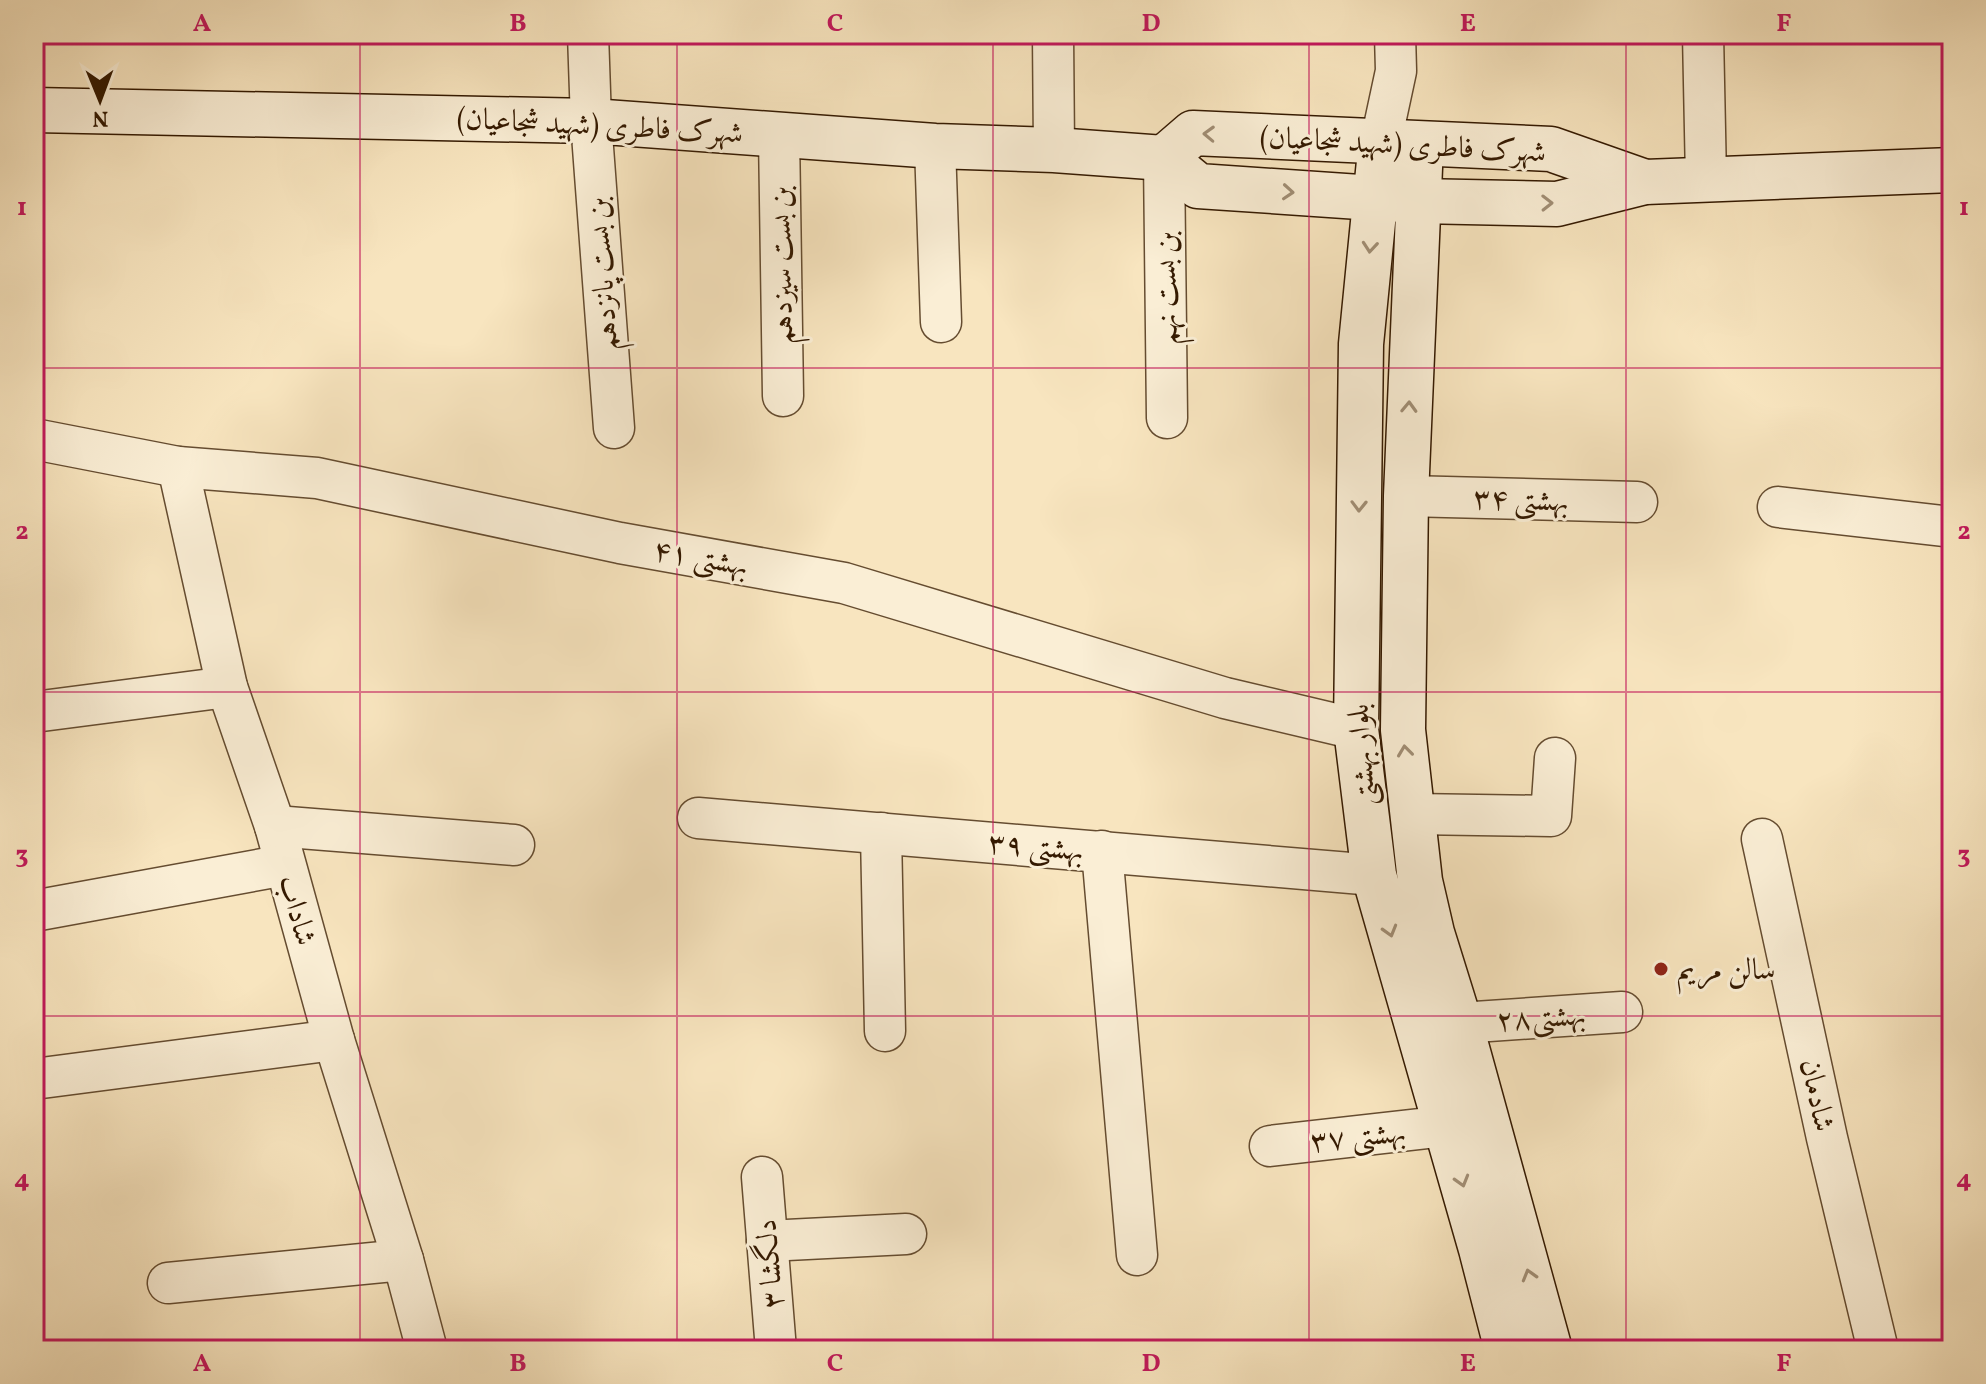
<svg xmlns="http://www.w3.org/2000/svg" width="1986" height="1384" font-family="Vollkorn,Amiri,serif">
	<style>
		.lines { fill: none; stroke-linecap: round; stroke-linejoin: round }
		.minor-casing { stroke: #654c30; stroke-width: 43 }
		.secondary-casing { stroke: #341900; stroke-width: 47 }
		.minor { stroke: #faeed5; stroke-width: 40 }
		.secondary { stroke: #faeed5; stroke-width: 44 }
		.oneway { stroke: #a18e75 }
		.grid { fill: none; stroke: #c2185b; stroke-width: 2; stroke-opacity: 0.55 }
		.poi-dot { fill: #8f2418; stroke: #faeed5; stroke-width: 3 }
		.labels { text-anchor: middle; stroke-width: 6; stroke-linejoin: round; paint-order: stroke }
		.street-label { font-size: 30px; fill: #341900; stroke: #faeed5 }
		.poi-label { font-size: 30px; fill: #341900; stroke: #faeed5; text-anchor: start }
		.neatline { fill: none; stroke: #c2185b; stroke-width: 3 }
		.grid-label { font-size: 26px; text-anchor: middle; font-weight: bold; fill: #c2185b }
	</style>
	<rect width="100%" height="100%" fill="#f8e5bf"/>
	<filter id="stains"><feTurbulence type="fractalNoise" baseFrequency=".0025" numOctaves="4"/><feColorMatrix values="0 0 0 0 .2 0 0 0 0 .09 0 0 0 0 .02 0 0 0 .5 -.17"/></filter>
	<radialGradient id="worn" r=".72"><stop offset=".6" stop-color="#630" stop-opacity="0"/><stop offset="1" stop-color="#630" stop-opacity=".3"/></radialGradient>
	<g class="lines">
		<defs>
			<g id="minor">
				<path d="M588,34l3,87 23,307"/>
				<path d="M1053,34l1,116"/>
				<path d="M1703,34l3,145"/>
				<path d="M779,134l4,262"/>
				<path d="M1381,141l15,-70 -1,-37"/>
				<path d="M935,146l6,176"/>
				<path d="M1164,158l3,260"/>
				<path d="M34,439l144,28 139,11 303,65 224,40 381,115 131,31"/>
				<path d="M178,467l49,220 48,139 59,214 69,220 24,90"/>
				<path d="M1406,496l231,6"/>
				<path d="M1778,507l174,20"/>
				<path d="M34,712l193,-25"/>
				<path d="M1413,814l138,2 4,-58"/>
				<path d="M698,818l676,57"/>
				<path d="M275,826l239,19"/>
				<path d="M881,833l4,198"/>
				<path d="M1762,839l65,299 51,212"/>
				<path d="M1102,851l35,404"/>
				<path d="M39,910l246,-45"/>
				<path d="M1460,1023l162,-11"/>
				<path d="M34,1079l300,-39"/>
				<path d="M1270,1146l176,-20"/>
				<path d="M762,1177l14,173"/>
				<path d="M767,1241l139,-7"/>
				<path d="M168,1283l235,-23"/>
			</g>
			<g id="secondary">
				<path d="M34,110l557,11 344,25 119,4 110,8 34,28 220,15 139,3 88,-22 307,-12"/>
				<path d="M1381,141l-20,203 -5,385 18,146 107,374 26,101"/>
				<path d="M1421,144l-15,352 -3,234 17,151 12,52 28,90 90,327"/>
				<path d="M1164,158l29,-25 358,16 94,33"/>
			</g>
		</defs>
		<use href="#minor" class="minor-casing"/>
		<use href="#secondary" class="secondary-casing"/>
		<use href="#minor" class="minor"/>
		<use href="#secondary" class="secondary"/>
	</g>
	<defs><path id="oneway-chevron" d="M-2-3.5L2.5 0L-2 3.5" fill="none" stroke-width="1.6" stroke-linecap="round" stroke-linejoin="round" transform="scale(2)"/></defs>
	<g class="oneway">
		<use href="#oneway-chevron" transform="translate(1209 134) rotate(-178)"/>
		<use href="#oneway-chevron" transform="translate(1288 192) rotate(4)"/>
		<use href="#oneway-chevron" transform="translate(1547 203) rotate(-1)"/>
		<use href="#oneway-chevron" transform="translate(1370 247) rotate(95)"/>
		<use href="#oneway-chevron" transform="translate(1409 407) rotate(-88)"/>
		<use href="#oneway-chevron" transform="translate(1359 506) rotate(91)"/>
		<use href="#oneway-chevron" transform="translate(1405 751) rotate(-97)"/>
		<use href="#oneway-chevron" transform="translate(1390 931) rotate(74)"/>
		<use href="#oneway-chevron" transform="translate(1462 1181) rotate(74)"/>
		<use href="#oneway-chevron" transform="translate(1529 1275) rotate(-106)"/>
	</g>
	<path class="grid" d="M360,34v1316M677,34v1316M993,34v1316M1309,34v1316M1626,34v1316M34,368h1918M34,692h1918M34,1016h1918"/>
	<circle class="poi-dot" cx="1661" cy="969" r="8"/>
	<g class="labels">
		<g class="street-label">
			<text transform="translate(600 125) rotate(3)" y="10">شهرک فاطری (شهید شجاعیان)</text>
			<text transform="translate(1403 144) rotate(3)" y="10">شهرک فاطری (شهید شجاعیان)</text>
			<text transform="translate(781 265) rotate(-91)" y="10">بن بست سیزدهم</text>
			<text transform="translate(602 274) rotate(-94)" y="10">بن بست پانزدهم</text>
			<text transform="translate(1166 288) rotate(-91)" y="10">بن بست نهم</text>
			<text transform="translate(1521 499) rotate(2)" y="10">بهشتی ۳۴</text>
			<text transform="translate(701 557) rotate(10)" y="10">بهشتی ۴۱</text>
			<text transform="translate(1361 755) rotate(-94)" y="10">بلوار بهشتی</text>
			<text transform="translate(1036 846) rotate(5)" y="10">بهشتی ۳۹</text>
			<text transform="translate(298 910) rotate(75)" y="10">شاداب</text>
			<text transform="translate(1541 1017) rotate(-4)" y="10">بهشتی۲۸</text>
			<text transform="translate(1818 1095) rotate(78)" y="10">شادمان</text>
			<text transform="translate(1358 1136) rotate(-6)" y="10">بهشتی ٣٧</text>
			<text transform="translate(769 1264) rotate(-95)" y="10">دلگشا ۳</text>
		</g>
		<g class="poi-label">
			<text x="1677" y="979">سالن مریم</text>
		</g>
	</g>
	<rect width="1986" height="1384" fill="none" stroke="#f8e5bf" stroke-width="88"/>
	<g transform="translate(100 100) rotate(179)" stroke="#faeed5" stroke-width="6" paint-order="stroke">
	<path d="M0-6L14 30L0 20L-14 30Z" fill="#341900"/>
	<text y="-12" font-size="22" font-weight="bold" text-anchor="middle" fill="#341900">N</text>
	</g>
	<rect x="44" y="44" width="1898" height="1296" class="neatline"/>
	<g class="grid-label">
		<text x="202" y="31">A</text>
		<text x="518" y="31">B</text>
		<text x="835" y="31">C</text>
		<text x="1151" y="31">D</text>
		<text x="1468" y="31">E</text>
		<text x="1784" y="31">F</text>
		<text x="22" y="215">1</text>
		<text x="1964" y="215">1</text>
		<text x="22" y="539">2</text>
		<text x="1964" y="539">2</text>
		<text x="22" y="863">3</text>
		<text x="1964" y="863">3</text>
		<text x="22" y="1187">4</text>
		<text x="1964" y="1187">4</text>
		<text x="202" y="1371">A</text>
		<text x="518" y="1371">B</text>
		<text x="835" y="1371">C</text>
		<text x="1151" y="1371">D</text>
		<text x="1468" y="1371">E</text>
		<text x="1784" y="1371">F</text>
	</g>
	<rect width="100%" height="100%" filter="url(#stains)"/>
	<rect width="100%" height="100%" fill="url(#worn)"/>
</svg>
